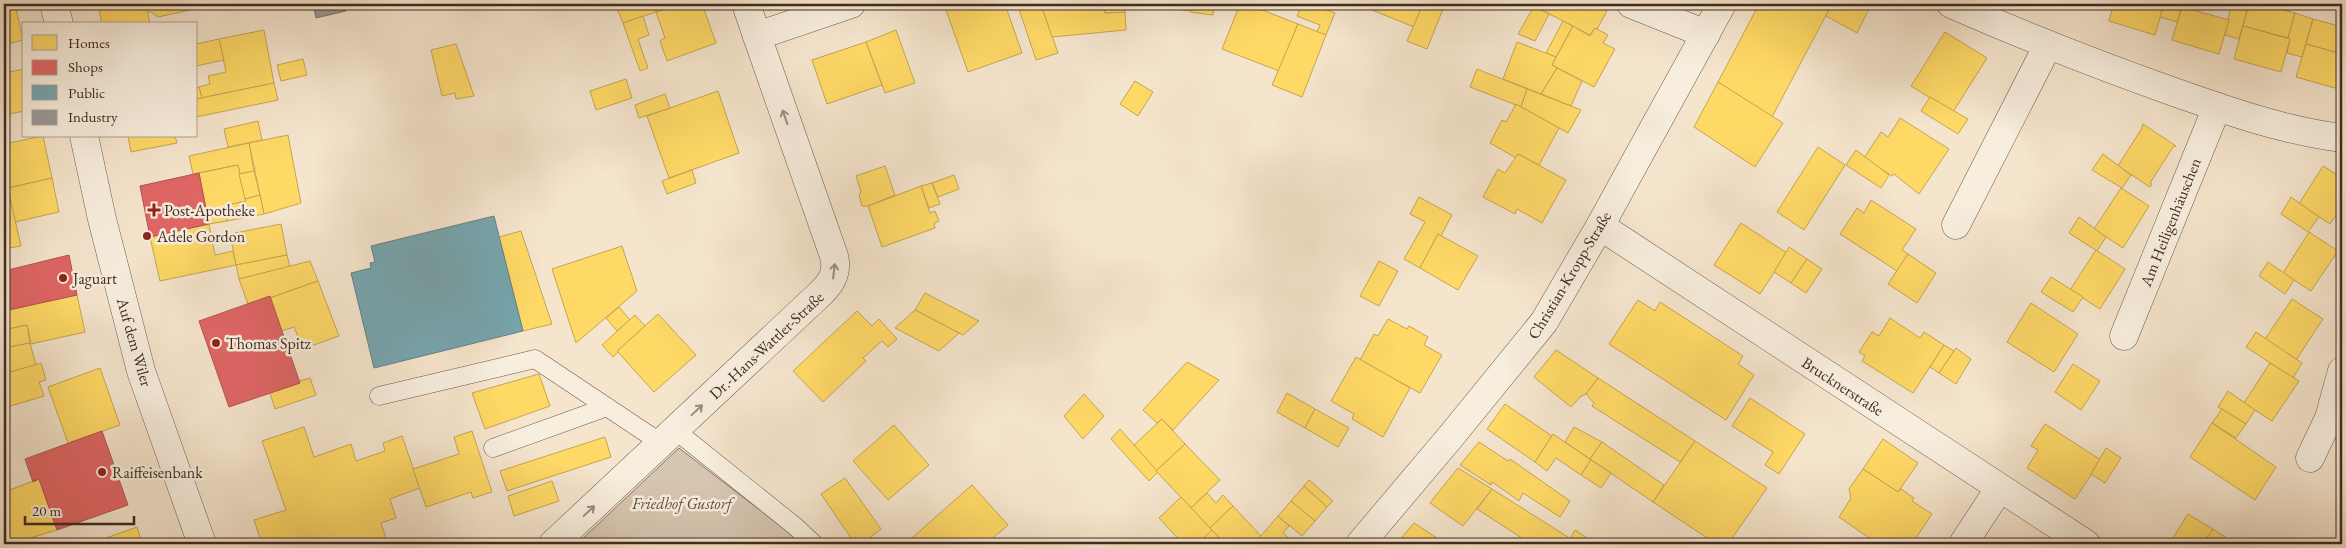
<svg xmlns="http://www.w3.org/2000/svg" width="2346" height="548" font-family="'EB Garamond',serif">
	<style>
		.green { fill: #d6c5b0; stroke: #8a7869 }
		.homes { fill: #ffd966; stroke: #c5a552 }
		.shops { fill: #e06666; stroke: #b05452 }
		.public { fill: #76a5af; stroke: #668085 }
		.industry { fill: #999; stroke: #7e7875 }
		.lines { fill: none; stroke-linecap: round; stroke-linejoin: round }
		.lane-casing { stroke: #6c5a4d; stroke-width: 19 }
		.street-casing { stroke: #6c5a4d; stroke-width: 29 }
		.lane { stroke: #f8eede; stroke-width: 18 }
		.street { stroke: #f8eede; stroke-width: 28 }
		.oneway { stroke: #9c8c80 }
		.poi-dot { fill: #8f2418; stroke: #f8eede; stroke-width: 2 }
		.labels { text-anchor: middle; stroke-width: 5; stroke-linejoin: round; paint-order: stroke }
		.poi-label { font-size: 16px; fill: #3f2b22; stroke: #f8eede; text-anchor: start }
		.street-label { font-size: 16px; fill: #3f2b22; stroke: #f8eede }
		.park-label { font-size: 16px; font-style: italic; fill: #5d4a3e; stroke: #f8eede }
	</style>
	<rect width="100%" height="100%" fill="#f5e5cd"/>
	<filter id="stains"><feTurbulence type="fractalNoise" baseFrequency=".004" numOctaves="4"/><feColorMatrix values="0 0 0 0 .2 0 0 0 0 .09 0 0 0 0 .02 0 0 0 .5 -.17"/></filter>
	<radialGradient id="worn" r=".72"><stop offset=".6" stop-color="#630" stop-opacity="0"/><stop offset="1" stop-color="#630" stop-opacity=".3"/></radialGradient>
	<path class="green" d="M679,448l116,89 6,7h-224z"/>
	<g class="homes">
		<path d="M4,4h11l8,36 -19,5z"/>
		<path d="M98,4h27l-26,5z"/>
		<path d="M125,4h21l4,20h-48l-3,-15z"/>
		<path d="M146,4h71l-59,13 -7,-5h-4z"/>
		<path d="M621,4h32l3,8 -33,11 -7,-17z"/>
		<path d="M653,4h26l-23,8z"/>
		<path d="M679,4h23l14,39 -49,18 -7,-20 5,-3 -9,-26z"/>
		<path d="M965,4h40l17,49 -54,19 -22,-62z"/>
		<path d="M1034,4h7l17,49 -22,7 -17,-51z"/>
		<path d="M1041,4h63l1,9 20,-1 1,18 -74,7z"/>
		<path d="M1104,4h20l1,8 -20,1z"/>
		<path d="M1170,4h21l-1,7 -21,-3z"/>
		<path d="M1191,4h23l-1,11 -23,-3z"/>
		<path d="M1240,4h7l51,20 -19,47 -57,-22z"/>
		<path d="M1302,4h9l24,9 -9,22 -9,-3 3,-7 -23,-9z"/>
		<path d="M1363,4h60l-9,23 -52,-21z"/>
		<path d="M1423,4h22l-18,45 -20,-8z"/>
		<path d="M1535,4h58l14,7 -10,18 -2,-1 -5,7 -56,-29z"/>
		<path d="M1759,4h73l-60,113 -54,-35z"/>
		<path d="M1832,4h32l6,3 -13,26 -31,-17z"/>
		<path d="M2114,4h50l-9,31 -46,-14z"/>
		<path d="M2164,4h19l-6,18 -17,-5z"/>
		<path d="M2231,4h18l-10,35 -14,-4z"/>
		<path d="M2249,4h12l34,9 -7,25 -45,-12z"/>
		<path d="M1534,6l15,8 -14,27 -17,-7z"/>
		<path d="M2182,7l47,13 -10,34 -47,-14z"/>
		<path d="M2295,13l18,6 -11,38 -15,-4 3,-14 -2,-1z"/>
		<path d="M643,16l6,19 -11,4 10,29 -8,3 -17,-48z"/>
		<path d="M2313,19l29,8v27l-36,-10z"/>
		<path d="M1563,21l10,5 -17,31 -10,-4z"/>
		<path d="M1298,24l28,11 -24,62 -30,-12z"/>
		<path d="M1573,26l17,10 5,-8 13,7 -5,8 12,6 -21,38 -42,-22z"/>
		<path d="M2243,26l47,13 -9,33 -47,-13z"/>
		<path d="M264,30l10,53 -72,15 -3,-11 11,-3 -2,-8 18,-4 -7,-33z"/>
		<path d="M896,30l19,53 -30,10 -19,-51z"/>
		<path d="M1945,32l42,26 -34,54 -42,-26z"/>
		<path d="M219,39l5,21 -28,6v-22z"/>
		<path d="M866,42l16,43 -55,19 -15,-44z"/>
		<path d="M1517,42l39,15 -4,8 5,3 -16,26 -38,-15z"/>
		<path d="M456,44l18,52 -18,3 -1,-6 -13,3 -11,-46z"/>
		<path d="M2306,44l36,10v36l-46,-13z"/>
		<path d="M303,59l4,16 -26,6 -4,-16z"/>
		<path d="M1557,68l25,13 -11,25 -30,-12z"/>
		<path d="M24,69v42l-20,4v-42z"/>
		<path d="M1477,69l50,20 -6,18 -51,-20z"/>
		<path d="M626,79l6,19 -36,12 -6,-19z"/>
		<path d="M1135,81l18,11 -15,24 -18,-12z"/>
		<path d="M1718,82l65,41 -28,44 -61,-40z"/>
		<path d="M274,83l4,17 -82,17v-18z"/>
		<path d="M199,87l3,11 -6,1v-11z"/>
		<path d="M1527,89l54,21 -13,23 -47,-26z"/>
		<path d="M718,91l21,62 -70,25 -22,-62z"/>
		<path d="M665,94l5,14 -31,10 -4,-13z"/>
		<path d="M1930,97l38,22 -10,15 -37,-23z"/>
		<path d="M1516,104l43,24 -20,37 -21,-11 -2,4 -26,-15 12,-23 4,2z"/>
		<path d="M1900,118l49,31 -30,45 -25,-20 -2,2 -28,-18 17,-26 7,5z"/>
		<path d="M258,121l4,19 -34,7 -4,-18z"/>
		<path d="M2143,124l33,22 -3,1 -23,36 2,1 -2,3 -32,-21 24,-38z"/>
		<path d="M288,135l13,68 -37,11 -15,-71z"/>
		<path d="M43,136l9,42 -44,10 -4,-20v-24z"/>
		<path d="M128,136h47l2,7 -46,9z"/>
		<path d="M249,143l5,28 -14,3 -2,-9 -45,9 -4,-18z"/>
		<path d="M1818,147l27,18 -41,65 -27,-18z"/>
		<path d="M1856,150l33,25 -8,13 -35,-23z"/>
		<path d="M1518,154l48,26 -24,43 -25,-14 -2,5 -32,-17 15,-28 7,4z"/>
		<path d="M2103,154l28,21 -9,13 -30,-18z"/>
		<path d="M238,165l8,36 -23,5 4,15 -18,3 -10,-51z"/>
		<path d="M885,166l10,29 -27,11h-6l-3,-11 2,-3 -5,-16z"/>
		<path d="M2323,166l19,12v28l-12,18 -31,-20z"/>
		<path d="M692,170l4,13 -29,11 -5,-13z"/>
		<path d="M254,171l6,24 -15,4 -6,-25z"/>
		<path d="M954,175l5,14 -21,8 -6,-14z"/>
		<path d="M52,178l7,34 -44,10 -7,-34z"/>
		<path d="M932,183l8,21 -11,4 -8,-22z"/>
		<path d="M921,186l9,27 5,-2 4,10 -5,2 1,5 -53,19 -14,-41z"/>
		<path d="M8,188l3,14 -7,2v-15z"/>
		<path d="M2121,188l28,18 -26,42 -29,-19z"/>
		<path d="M260,195l4,19 -37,7 -4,-15 23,-5 -1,-2z"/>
		<path d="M1419,197l33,18 -11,21 -3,-2 -18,34 -16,-9 21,-37 -15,-8z"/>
		<path d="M2291,197l28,20 -11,15 -27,-18z"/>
		<path d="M1871,200l45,29 -14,21 6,4 -11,17 -57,-37 17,-26 7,5z"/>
		<path d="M11,202l10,44 -17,3v-45z"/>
		<path d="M2079,217l27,20 -9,14 -28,-18z"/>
		<path d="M1741,223l46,30 -27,41 -46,-29z"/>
		<path d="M209,224l6,31 18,-4 3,14 -76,16 -10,-44z"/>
		<path d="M281,224l6,31 -51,10 -6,-31z"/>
		<path d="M521,231l31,93 -29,7 -24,-94z"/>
		<path d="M2309,232l29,19 -27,40 -28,-18z"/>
		<path d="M1438,234l40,22 -20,34 -38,-22z"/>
		<path d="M622,246l15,45 -61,52 -24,-74z"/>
		<path d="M1789,247l18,12 -16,24 -17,-11z"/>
		<path d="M2096,250l29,19 -25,40 -30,-19z"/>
		<path d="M1908,254l28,19 -19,30 -29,-19z"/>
		<path d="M287,255l3,12 -51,12 -3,-14z"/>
		<path d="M1807,259l15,10 -16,24 -15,-10z"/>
		<path d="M310,261l8,20 -48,17v-2l-22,8 -9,-25z"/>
		<path d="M1379,261l19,10 -19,35 -19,-10z"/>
		<path d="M2268,262l26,18 -9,14 -26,-18z"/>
		<path d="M2051,277l32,20 -10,15 -32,-20z"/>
		<path d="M318,281l21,55 -36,13 -9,-22 -13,4 -11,-33z"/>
		<path d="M925,293l54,28 -16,14 -4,-2 -44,-23z"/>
		<path d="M77,295l8,37 -54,12 -4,-19 -23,5v-19z"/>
		<path d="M2292,299l31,20 -27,41 -31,-21z"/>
		<path d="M1638,300l17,11 5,-9 83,54 -5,8 16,11 -28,45 -117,-76z"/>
		<path d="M2031,303l47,31 -24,38 -47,-30z"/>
		<path d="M619,307l11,13 -13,11 -11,-13z"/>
		<path d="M915,310l44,23 -20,18 -44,-23z"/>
		<path d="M857,311l15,15 7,-7 18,20 -9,8 -6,-6 -19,17 3,3 -43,41 -30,-31z"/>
		<path d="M658,314l38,41 -42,37 -37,-41z"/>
		<path d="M635,315l10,11 -28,25 1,1 -5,5 -11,-12z"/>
		<path d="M1890,318l30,20 4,-6 20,13 -31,48 -51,-32 3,-5 -6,-4 13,-20 7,4z"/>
		<path d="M1388,319l19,10 2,-3 19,11 -4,8 18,10 -22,38 -60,-33 14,-26 4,2z"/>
		<path d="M27,325l3,18 -26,5v-18z"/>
		<path d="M2256,332l46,31 -9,15 -47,-31z"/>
		<path d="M30,343l6,22 -32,9v-26z"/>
		<path d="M1944,345l10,6 -15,22 -9,-6z"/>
		<path d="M1956,348l15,11 -15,25 -17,-11z"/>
		<path d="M1556,350l42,28 -12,16 -6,3 -9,10 -37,-30z"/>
		<path d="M1356,357l54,31 -27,49 -31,-18 2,-5 -23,-13z"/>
		<path d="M1187,362l32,18 -46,50 -11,-11 -5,4 -14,-13z"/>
		<path d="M41,363l5,17 -7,2 5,14 -40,12v-34z"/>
		<path d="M2270,363l29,18 -27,40 -28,-18z"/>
		<path d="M2073,364l27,17 -19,29 -26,-18z"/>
		<path d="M100,368l20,57 -52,18 -20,-56z"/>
		<path d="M539,374l11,32 -65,23 -13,-36z"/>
		<path d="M310,378l6,17 -41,14 -5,-16 30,-10 -1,-2z"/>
		<path d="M1598,378l97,63 -15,21 -88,-56 2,-3 -8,-9z"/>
		<path d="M2228,391l27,19 -9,14 -28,-17z"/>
		<path d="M1287,393l28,16 -10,19 -28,-16z"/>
		<path d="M1084,394l20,22 -21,23 -19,-23z"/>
		<path d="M1750,398l55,36 -26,40 -14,-9 8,-13 -41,-26z"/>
		<path d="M1505,404l47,32 -17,26 -48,-33z"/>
		<path d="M1315,409l34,19 -11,19 -33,-19z"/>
		<path d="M2222,409l24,15 -10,14 -24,-15z"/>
		<path d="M1162,419l23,25 -29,27 -22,-26z"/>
		<path d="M2212,423l64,44 -21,33 -65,-43z"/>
		<path d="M2045,424l56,36 -26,39 -48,-31 11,-18 -7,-4z"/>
		<path d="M894,425l35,40 -41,35 -35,-39z"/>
		<path d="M304,427l10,30 37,-13 5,17 29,-10 -2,-8 19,-7 18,52 -30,11 6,19 -15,5 7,21h-126l-8,-24 32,-10 -24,-69z"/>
		<path d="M1574,427l28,15 -12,17 -25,-17z"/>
		<path d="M1120,429l38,43 -9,9 -38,-42z"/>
		<path d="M472,431l20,61 -19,6 -2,-6 -45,15 -13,-38 46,-15 -5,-17z"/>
		<path d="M1553,434l38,26 -10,15 -25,-17 -9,13 -12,-9z"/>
		<path d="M605,437l6,20 -104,34 -7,-20z"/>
		<path d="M1883,439l35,24 -20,29 -35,-23z"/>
		<path d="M1695,441l72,47 -39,56h-12l-63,-42z"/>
		<path d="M1479,442l29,19 2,-2 60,42 -10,16 -37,-24 -4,8 -27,-19 -1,3 -31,-20z"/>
		<path d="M1602,442l62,43 -11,17 -63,-43z"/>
		<path d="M1185,444l35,36 -29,28 -35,-37z"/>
		<path d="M2106,448l15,10 -16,25 -14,-9z"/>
		<path d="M1591,460l20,13 -10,15 -20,-13z"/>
		<path d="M1458,468l34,21 -29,37 -33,-23z"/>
		<path d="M1863,469l35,23 3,-3 13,9 -2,3 20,13 -20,30h-34l-39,-27 12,-19 -2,-9z"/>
		<path d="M845,478l36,51 -19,15h-7l-34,-50z"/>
		<path d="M39,479l18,51 -47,14 -6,-16v-36z"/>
		<path d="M1309,480l24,21 -6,6 -23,-21z"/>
		<path d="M552,481l7,20 -45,15 -6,-20z"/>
		<path d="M972,485l36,40 -22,19h-81z"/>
		<path d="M1304,486l23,21 -12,14 -24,-20z"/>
		<path d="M1492,489l79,50 -4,5h-36l-54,-35z"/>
		<path d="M1207,493l9,10 7,-8 10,11 -23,22 -19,-20z"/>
		<path d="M1181,497l31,33 -12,12 2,2h-19l-24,-26z"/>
		<path d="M1291,501l24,20 -13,15 -24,-20z"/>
		<path d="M1233,506l28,30 -7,8h-29l-15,-16z"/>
		<path d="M2188,514l25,15 -10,15h-34z"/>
		<path d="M1278,516l11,10 -6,7 13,11h-42z"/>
		<path d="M1414,523l32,21 -49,-1z"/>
		<path d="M137,527l5,16 -34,1 -2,-6z"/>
		<path d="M2213,529l23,15h-33z"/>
		<path d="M1212,530l13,14h-22l-3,-2z"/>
		<path d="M1575,530l21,14h-29z"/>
	</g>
	<g class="shops">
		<path d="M199,173l10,51 -59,13 -10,-51z"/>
		<path d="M69,255l8,40 -73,16v-40z"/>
		<path d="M270,296l30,87 -71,24 -30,-86z"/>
		<path d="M102,431l26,74 -71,25 -18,-51 -6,3 -8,-23z"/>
	</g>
	<path class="public" d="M494,216l29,115 -149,37 -23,-95 20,-5 -1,-5 5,-1 -4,-16z"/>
	<path class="industry" d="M313,4h31l2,7 -30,7z"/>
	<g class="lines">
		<defs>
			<g id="lane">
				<path d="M379,396l156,-37 126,84"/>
				<path d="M675,430l121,97 18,17"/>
				<path d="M493,448l114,-41"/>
			</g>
			<g id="street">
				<path d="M54,4l5,20"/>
				<path d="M746,4l11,32 94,-32"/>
				<path d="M1631,4l75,30"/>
				<path d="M1951,4c73,32 147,61 223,88 54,19 111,39 168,46"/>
				<path d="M84,136l18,83 39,152 61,173"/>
				<path d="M1956,225l92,-180"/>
				<path d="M1600,226l486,318"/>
				<path d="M2124,336l93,-229"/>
				<path d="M2310,458l19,-40 13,-47"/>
				<path d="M553,544l268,-251c11,-11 17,-21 13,-37l-77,-220"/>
				<path d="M1360,544l92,-109 92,-113 56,-96 122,-222"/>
				<path d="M1963,544l36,-55"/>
			</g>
		</defs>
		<use href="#lane" class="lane-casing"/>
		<use href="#street" class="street-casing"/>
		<use href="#lane" class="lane"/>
		<use href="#street" class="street"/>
	</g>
	<defs><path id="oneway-shaft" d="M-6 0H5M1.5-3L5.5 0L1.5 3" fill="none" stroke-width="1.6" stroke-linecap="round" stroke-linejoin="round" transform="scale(1.25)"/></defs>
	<g class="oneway">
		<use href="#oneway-shaft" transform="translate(785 117) rotate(-109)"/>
		<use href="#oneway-shaft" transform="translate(834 271) rotate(-83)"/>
		<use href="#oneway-shaft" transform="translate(697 410) rotate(-43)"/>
		<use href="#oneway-shaft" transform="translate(589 511) rotate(-43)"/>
	</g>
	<g class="poi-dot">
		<path d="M151.5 202.5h5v5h5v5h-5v5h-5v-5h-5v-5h5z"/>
		<circle cx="147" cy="236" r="5"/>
		<circle cx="63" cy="278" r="5"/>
		<circle cx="216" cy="343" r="5"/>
		<circle cx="102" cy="472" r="5"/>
	</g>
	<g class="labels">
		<g class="poi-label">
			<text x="164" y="216">Post-Apotheke</text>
			<text x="157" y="242">Adele Gordon</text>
			<text x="73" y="284">Jaguart</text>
			<text x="226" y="349">Thomas Spitz</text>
			<text x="112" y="478">Raiffeisenbank</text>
		</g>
		<g class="street-label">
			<text transform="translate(2170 222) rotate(-68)" y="6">Am Heiligenhäuschen</text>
			<text transform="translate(1569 275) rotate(-59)" y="6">Christian-Kropp-Straße</text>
			<text transform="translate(135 342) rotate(74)" y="6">Auf dem Wiler</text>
			<text transform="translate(766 345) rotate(-43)" y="6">Dr.-Hans-Wattler-Straße</text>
			<text transform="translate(1843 386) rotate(33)" y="6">Brucknerstraße</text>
		</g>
		<g class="park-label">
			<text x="682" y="509">Friedhof Gustorf</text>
		</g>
	</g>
	<rect width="2346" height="548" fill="none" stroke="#f5e5cd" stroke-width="20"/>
	<rect x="5" y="5" width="2336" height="538" fill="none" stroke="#3f2b22" stroke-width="2.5"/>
	<rect x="10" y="10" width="2326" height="528" fill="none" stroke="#3f2b22"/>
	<rect x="22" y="22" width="175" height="115" fill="#f8eede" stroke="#aea093"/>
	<rect x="32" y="35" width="25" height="15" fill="#ffd966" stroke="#aea093"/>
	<text x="68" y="48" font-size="15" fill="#3f2b22">Homes</text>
	<rect x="32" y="60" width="25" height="15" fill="#e06666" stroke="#aea093"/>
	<text x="68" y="72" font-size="15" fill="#3f2b22">Shops</text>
	<rect x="32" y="85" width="25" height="15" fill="#76a5af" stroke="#aea093"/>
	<text x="68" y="98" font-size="15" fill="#3f2b22">Public</text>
	<rect x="32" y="110" width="25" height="15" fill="#999999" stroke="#aea093"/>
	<text x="68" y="122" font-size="15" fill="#3f2b22">Industry</text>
	<path d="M25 516v8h109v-8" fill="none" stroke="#3f2b22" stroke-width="2.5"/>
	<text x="32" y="516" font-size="15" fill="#3f2b22" stroke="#f8eede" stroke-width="4" paint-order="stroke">20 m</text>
	<rect width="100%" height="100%" filter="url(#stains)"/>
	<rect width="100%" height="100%" fill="url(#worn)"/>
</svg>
